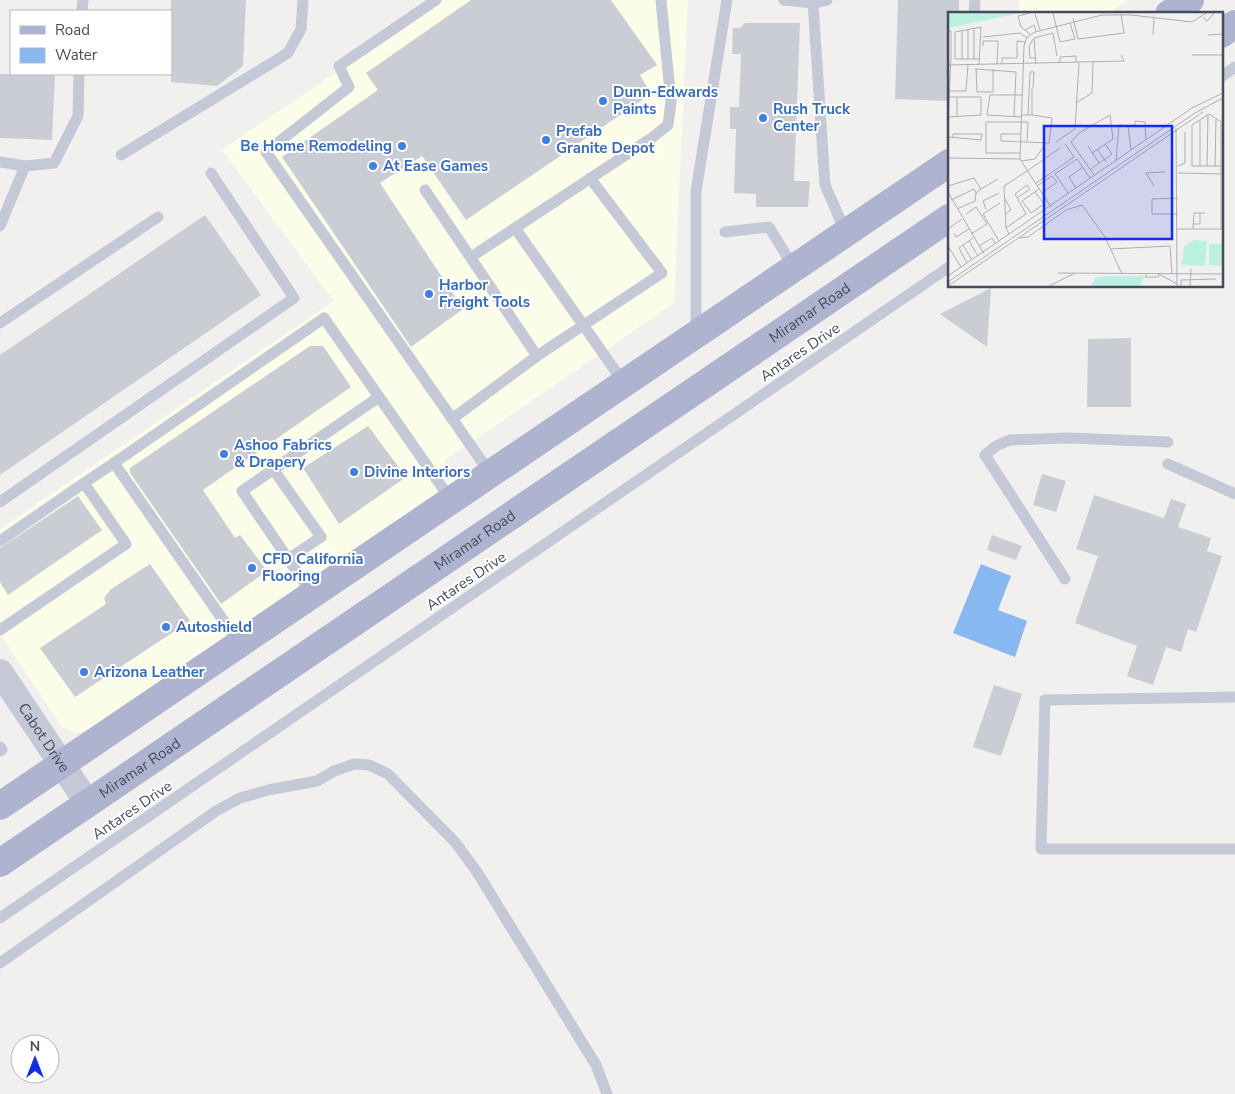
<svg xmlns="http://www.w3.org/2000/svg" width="1235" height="1094" font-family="'Nunito Sans',sans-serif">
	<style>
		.commercial { fill: #fcfde8 }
		.water { fill: #87b9f0 }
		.building { fill: #cbcdd5 }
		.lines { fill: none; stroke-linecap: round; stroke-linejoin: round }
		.service { stroke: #c5c9d7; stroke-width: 11 }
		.tertiary { stroke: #c5c9d7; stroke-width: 26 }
		.primary { stroke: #aeb4cf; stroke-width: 28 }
		.shop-dot { fill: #3f7fe0; stroke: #fff; stroke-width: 2 }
		.labels { text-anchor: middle; stroke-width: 4; stroke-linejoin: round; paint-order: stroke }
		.shop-label { font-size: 15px; font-weight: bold; fill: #366cbe; stroke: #fff; text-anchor: start }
		.street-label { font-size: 15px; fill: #464b5d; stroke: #fff }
		.inset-road { fill: none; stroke: #adaeb5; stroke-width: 1 }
		.view { fill: #122de9; fill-opacity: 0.15; stroke: #122de9; stroke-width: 2.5 }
		.inset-edge { fill: none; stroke: #464b5d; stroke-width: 2.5 }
	</style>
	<rect width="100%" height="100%" fill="#f2f0ef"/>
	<g class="commercial">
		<path d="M442,0h246l-14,303 -230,158 12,19 -363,249 -17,4 -14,-6 -62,-93v-105l334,-228 -112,-151z"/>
		<path d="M1019,0h109l-21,14h-88z"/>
	</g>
	<path class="water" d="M981,564l30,12 -13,34 29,11 -12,36 -62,-24z"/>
	<g class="building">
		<path d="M171,0h75l-3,66 -26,20 -46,-4z"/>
		<path d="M471,0h140l46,65 -17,10 11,19 -185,126 -44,-64 -42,27 83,126 -52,38 -129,-190 96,-67 -12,-17z"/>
		<path d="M898,0h61v14h-10v87l-54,-2z"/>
		<path d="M745,23h55l-6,158h16l-2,26h-52v-13l-22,-1 2,-64h-6v-22h9l2,-53h-9l1,-26h7z"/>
		<path d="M0,74h55l-3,66 -52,-2z"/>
		<path d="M205,215l56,80 -261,180v-120z"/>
		<path d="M991,288l-4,59 -47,-33z"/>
		<path d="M1131,338v69h-44l1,-68z"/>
		<path d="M310,346h13l28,41 -148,103 32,48 5,-3 27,36 -46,33 -91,-131v-5z"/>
		<path d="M368,426l38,51 -67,47 -36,-56z"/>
		<path d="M1042,474l24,7 -10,31 -23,-7z"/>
		<path d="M1094,495l70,23 7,-19 15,5 -8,23 33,11 -4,13 15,5 -26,76 -8,-3 -7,23 -15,-5 -13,38 -26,-9 10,-30 -62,-23 23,-67 -22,-7z"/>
		<path d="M78,496l24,34 -94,65 -8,-13v-34z"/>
		<path d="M992,535l30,11 -6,14 -29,-10z"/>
		<path d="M150,564l40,57 -115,76 -35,-49 66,-44 -2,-6 7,-9z"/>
		<path d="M994,685l28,9 -21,62 -28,-9z"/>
	</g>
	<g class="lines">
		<g class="service">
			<path d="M436,0l-97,66 10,21 -83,65 224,321"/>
			<path d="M784,0l29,3 12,182 21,48"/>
			<path d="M813,3l14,-3"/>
			<path d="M82,11l1,-11"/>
			<path d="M974,14l1,-14"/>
			<path d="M1221,77l14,-10"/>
			<path d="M121,155l167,-102 13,-24 2,-29"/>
			<path d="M0,162l25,4 29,-3 24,-47 1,-42"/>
			<path d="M425,190l112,166"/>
			<path d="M0,226l25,-60"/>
			<path d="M515,228l109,155"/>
			<path d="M725,232l44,-5 25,41"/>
			<path d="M471,257l182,-120 15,-12 3,-23 -10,-102"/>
			<path d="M0,323l158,-106"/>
			<path d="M696,332v-141l31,-191"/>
			<path d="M452,419l85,-63 125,-83 -72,-95"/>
			<path d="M1168,464l67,30"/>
			<path d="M273,469l48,68 -33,22"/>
			<path d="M84,483l30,-20"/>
			<path d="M0,502l294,-204 -83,-125"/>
			<path d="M0,541l84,-58 42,61 -126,86"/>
			<path d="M1065,579l-80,-124 11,-9 14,-6 59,-2 99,4"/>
			<path d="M312,594l-70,-103 137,-94"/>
			<path d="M239,643l-125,-180 210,-145 127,182"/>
			<path d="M1235,697l-190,3 -4,149h194"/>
			<path d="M0,747l2,3 -2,1"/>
			<path d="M0,918l949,-651"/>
			<path d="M0,963l216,-152 24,-13 28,-8 49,-9 17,-10 20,-7 15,1 19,9 67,68 22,30 119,193 11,29"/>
		</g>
		<path class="tertiary" id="s1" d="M0,672l87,130"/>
		<g class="primary">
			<path d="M1169,14l21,-14"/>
			<path d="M1221,34l14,-10"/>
			<path d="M0,806l949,-643"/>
			<path id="s2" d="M0,863l949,-645"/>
		</g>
	</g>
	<g class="shop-dot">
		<circle cx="603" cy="101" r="5"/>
		<circle cx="763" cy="118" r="5"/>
		<circle cx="546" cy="140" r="5"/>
		<circle cx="402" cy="146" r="5"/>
		<circle cx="373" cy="166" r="5"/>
		<circle cx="429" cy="294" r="5"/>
		<circle cx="224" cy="454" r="5"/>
		<circle cx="354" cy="472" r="5"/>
		<circle cx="252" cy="568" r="5"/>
		<circle cx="166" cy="627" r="5"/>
		<circle cx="84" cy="672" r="5"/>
	</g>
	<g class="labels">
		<g class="shop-label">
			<text x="613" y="97">Dunn-Edwards<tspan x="613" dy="17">Paints</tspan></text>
			<text x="773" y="114">Rush Truck<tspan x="773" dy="17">Center</tspan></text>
			<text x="556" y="136">Prefab<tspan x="556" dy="17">Granite Depot</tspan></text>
			<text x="392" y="151" text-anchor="end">Be Home Remodeling</text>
			<text x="383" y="171">At Ease Games</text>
			<text x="439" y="290">Harbor<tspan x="439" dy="17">Freight Tools</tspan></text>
			<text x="234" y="450">Ashoo Fabrics<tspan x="234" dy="17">&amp; Drapery</tspan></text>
			<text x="364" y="477">Divine Interiors</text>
			<text x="262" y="564">CFD California<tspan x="262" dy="17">Flooring</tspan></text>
			<text x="176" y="632">Autoshield</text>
			<text x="94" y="677">Arizona Leather</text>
		</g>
		<g class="street-label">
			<text dy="5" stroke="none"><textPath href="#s2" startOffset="979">Miramar Road</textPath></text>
			<text transform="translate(800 352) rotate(-34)" y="5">Antares Drive</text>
			<text dy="5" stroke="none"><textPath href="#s2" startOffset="574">Miramar Road</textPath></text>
			<text transform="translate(466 581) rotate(-34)" y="5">Antares Drive</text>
			<text dy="5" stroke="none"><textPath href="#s1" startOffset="79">Cabot Drive</textPath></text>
			<text dy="5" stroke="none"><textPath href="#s2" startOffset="169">Miramar Road</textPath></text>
			<text transform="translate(132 810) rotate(-34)" y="5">Antares Drive</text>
		</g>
	</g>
	<g transform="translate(948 12)">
		<rect width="275" height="275" fill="#f2f0ef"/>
		<path d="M0,1h72l-72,15zM246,228l13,1 -2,25 -23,-1 2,-19zM261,232h14v22l-14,-1zM158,264h39l-5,10h-49l4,-8z" fill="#bcf1e1"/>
		<path class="inset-road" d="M105,1l7,29 15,-3 -5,-16M87,2l5,16M255,5l4,4 7,-8M125,6l5,21 46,-6 -3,-19M26,16v31M20,17v30M14,18v29M77,18l9,-5 2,6M0,19h3v26l-3,67M82,22l-9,-7 -3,-11 12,-3M205,23l1,-17M260,23l15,-1M35,25l37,-4 7,5M85,27l-4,7 1,12h5M35,34v-5h15l-1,23M244,43h31M31,47h-24v-27l26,-5 -2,38M112,51v-6l16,-1v7M54,52v-6h15v-17l8,1M88,52l-2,-26 19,-5 4,23M0,53l176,-4 -3,-6M28,56l1,24h16M28,57l40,3 -2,45M45,57v23M1,79h17l2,-26M128,91l16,-10 1,-31M73,103h11v-27M80,103l2,-43h4l-1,16M0,105l33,-2v-18h-32M9,105v-20M73,105l-34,-2 3,-20h32M273,111v106M275,111l-14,-9 -17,11v41h31M180,114l7,-1v-4l10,1 1,18M228,116l1,158M72,122h-19v7l48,2 3,-25 -20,-3M0,125l33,3 1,-6h-29v3M108,130l19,-13 4,-66M140,134l11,17M149,137l9,13M72,141h-34v-31h42l-1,19M144,141l21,-14 -3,-24 -31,18 -8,9 23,33M0,146l72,1M73,149l14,-2 11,-16M168,149l3,-36 9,1 3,24M230,154l7,-3v-31M252,154v-46M259,154l1,-51M267,154l1,-47M143,157l21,-15 -7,-10M79,159l33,-23M230,161l45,1M87,172l39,-27 -9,-13M0,174l26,-8 7,11 17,-10M89,174l15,-10 5,6 -15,11M206,174l-8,-13 19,-1M128,176l-7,-11 14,-10M0,180l36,62M87,180l9,12 -13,9 -9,-12 17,-12M120,181l-13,-19 22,-15 13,19M57,187l6,11 -6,4M3,188l23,-11 2,4 5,-4M103,195l-31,-48 4,-113 3,-9 8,-5 67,-17h29l61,7 14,-9M9,197l18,-8 1,-8M38,197l-3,-8 16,-8M18,202l10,-7 11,17 -16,10M224,202v-16M230,202h-26v-15l26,-1M246,212h6v-11M58,216l-2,-42 23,-15M0,217l14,-10M229,217h46M245,217l1,-16h11M6,221l2,4 13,-8M61,222l-3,-6 20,-14 -11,-20 12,-9 3,4 -13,9M71,226l9,-1 38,-27 16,-5 23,32 17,37M21,229l9,15M51,229l-16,-27 17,-11M15,233l9,15M0,234l13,21M31,234l13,-8 3,5M162,237l60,-3 2,28M19,251l-8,-15 14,-10M110,261l165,1M199,262l-2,3h13l1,-3 18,10M0,264l244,-168 31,-15M0,270l247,-169 28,-15M0,274l255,-174M101,274l26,-13M233,274v-6l35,-1M242,274l1,-17"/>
		<path class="view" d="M96,114h128v113h-128z"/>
		<rect width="275" height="275" class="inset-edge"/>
	</g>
	<rect x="10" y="10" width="162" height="65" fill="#ffffff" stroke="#b5b7be"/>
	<rect x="20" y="26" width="25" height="8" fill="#aeb4cf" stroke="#b5b7be"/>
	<text x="55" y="35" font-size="15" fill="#464b5d">Road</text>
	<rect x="20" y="48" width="25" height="15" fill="#87b9f0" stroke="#b5b7be"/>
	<text x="55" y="60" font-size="15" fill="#464b5d">Water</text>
	<g transform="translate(35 1059)"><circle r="24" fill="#ffffff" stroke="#b5b7be"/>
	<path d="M0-4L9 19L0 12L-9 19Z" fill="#122de9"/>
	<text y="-8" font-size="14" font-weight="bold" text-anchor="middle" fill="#464b5d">N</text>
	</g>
</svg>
